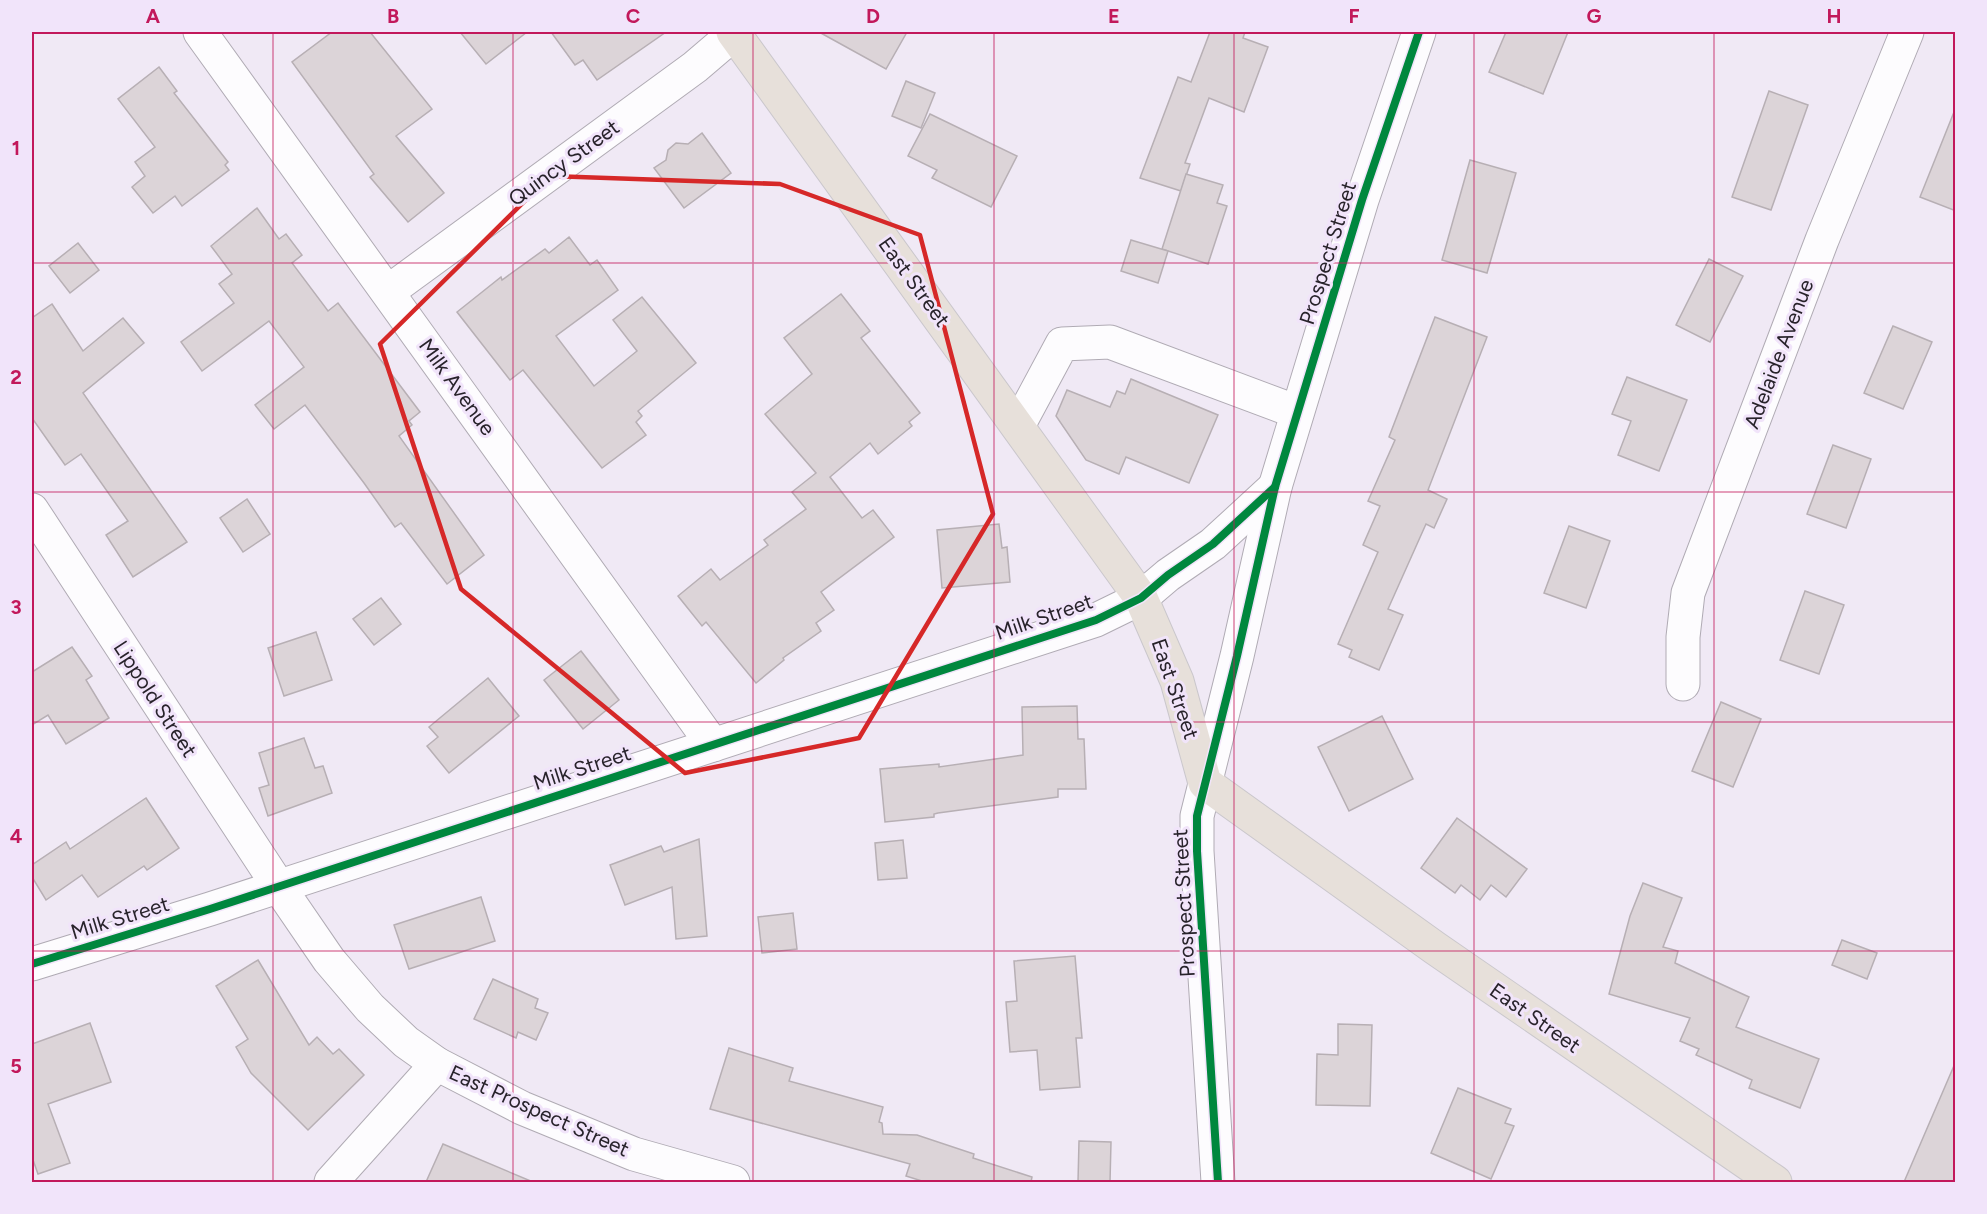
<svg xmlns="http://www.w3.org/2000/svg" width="1987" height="1214" font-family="Figtree,sans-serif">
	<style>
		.building { fill: #dcd4d8; stroke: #b7afb4; stroke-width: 1.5 }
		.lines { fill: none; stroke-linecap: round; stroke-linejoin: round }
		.minor-casing { stroke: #b0abb4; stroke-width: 35 }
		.major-casing { stroke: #cac7cc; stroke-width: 35 }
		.minor { stroke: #fdfcfe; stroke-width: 33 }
		.major { stroke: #e7e0da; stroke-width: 33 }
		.cycleway-casing { stroke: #f1e4fa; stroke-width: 11 }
		.cycleway { stroke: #00873e; stroke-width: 8 }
		.marked { fill: none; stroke: #d62828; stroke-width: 4.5; stroke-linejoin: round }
		.grid { fill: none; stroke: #c2185b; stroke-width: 1.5; stroke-opacity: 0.55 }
		.labels { text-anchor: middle; stroke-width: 6; stroke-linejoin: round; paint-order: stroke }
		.street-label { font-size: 21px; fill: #28232b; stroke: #f1e4fa }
		.neatline { fill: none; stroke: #c2185b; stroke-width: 2 }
		.grid-label { font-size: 20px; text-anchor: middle; font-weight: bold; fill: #c2185b }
	</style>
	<rect width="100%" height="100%" fill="#f0e9f5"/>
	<g class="building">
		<path d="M332,32h38l62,77 -36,27 48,57 -36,29 -38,-45 4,-3 -82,-112z"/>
		<path d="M460,32h67l-41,32z"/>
		<path d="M551,32h115l-69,48 -14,-20 -8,5z"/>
		<path d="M819,32h88l-21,37z"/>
		<path d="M1210,32h35l-2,6 25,9 -24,65 -35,-14 -24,65 5,1 -9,27 -41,-13 38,-101 13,5z"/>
		<path d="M1506,32h62l-25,62 -54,-22z"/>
		<path d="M159,67l18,24 -3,2 54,69 -3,3 4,5 -47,36 -7,-10 -22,17 -21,-26 13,-11 -10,-14 20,-15 -37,-48z"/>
		<path d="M906,81l29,12 -14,35 -29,-12z"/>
		<path d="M1769,91l39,14 -37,105 -39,-13z"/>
		<path d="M1954,112h2v99l-36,-14z"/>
		<path d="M930,114l87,42 -26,51 -59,-29 5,-8 -29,-14z"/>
		<path d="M702,133l29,40 -47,35 -30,-40 12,-8 2,-10 8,-7 12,1z"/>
		<path d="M1470,160l46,13 -29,100 -45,-13z"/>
		<path d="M1186,174l37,11 -6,18 10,3 -19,58 -46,-15z"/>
		<path d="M257,208l22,31 7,-5 16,21 -10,8 36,48 10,-8 82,109 -11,9 3,4 -13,11 85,119 -37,29 -46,-61 -6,4 -31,-44 -59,-78 -31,24 -19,-24 49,-38 -35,-46 -67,50 -21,-29 53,-39 -15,-19 13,-10 -21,-28z"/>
		<path d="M569,237l21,28 7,-5 21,30 -62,46 38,50 43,-35 -24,-31 29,-23 54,66 -58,48 4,5 -6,6 10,13 -44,33 -79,-98 -13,10 -53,-68 44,-35 1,3 43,-31 4,4z"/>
		<path d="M1131,240l37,11 -10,32 -37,-12z"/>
		<path d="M78,243l21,27 -29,23 -21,-27z"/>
		<path d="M1709,259l34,17 -33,66 -34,-17z"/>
		<path d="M841,294l29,37 -9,7 59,75 -11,9 3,4 -34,28 -8,-11 -40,34 32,41 11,-8 21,27 -73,55 13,18 -18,13 5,8 -38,27 1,2 -28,23 -50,-61 -4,4 -24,-30 33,-27 9,11 48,-35 -4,-5 42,-31 -14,-17 24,-19 -51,-59 47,-40 -28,-36z"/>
		<path d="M52,304l31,47 40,-33 21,25 -61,50 104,149 -54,35 -27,-42 22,-14 -47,-67 -16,11 -33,-47v-100z"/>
		<path d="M1435,317l52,20 -59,153 19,9 -13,29 -8,-4 -38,85 15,6 -24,55 -30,-13 3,-7 -14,-6 40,-92 -15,-7 17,-39 -12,-5 27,-61 -6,-3z"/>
		<path d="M1893,326l39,16 -29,67 -39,-16z"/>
		<path d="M1627,377l60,23 -28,71 -41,-16 13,-34 -19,-7z"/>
		<path d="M1131,379l87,36 -29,68 -63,-26 -7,17 -33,-14 -30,-44 11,-26 43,17 7,-16 8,3z"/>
		<path d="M1833,445l38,14 -25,69 -39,-14z"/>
		<path d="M247,499l23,35 -27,18 -23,-34z"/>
		<path d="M999,524l3,24 5,-1 3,35 -68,6 -5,-58z"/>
		<path d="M1569,526l41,15 -24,67 -42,-15z"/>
		<path d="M1805,591l39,14 -25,69 -39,-14z"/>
		<path d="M381,598l20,26 -27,21 -21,-26z"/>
		<path d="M316,632l16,48 -48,16 -16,-48z"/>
		<path d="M72,647l20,29 -6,4 23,38 -43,26 -18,-29 -16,10v-53z"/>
		<path d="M581,651l38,49 -36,29 -39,-49z"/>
		<path d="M488,678l31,38 -70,57 -22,-27 11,-9 -9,-10z"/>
		<path d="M1721,702l40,17 -28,68 -41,-16z"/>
		<path d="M1077,706l1,33h6l2,50h-28v8l-120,16 -4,1v3l-49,5 -5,-53 59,-5v3l84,-12 -1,-48z"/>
		<path d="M1382,716l31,63 -64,32 -31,-64z"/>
		<path d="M304,738l11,30 8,-2 9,27 -64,23 -9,-28 10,-3 -10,-32z"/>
		<path d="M146,798l33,50 -32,22 -3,-4 -46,31 -16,-22 -36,25 -14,-23v-12l34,-23 4,7z"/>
		<path d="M1457,818l70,51 -21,28 -15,-12 -11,15 -19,-15 -6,8 -34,-25z"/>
		<path d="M699,839l8,97 -31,3 -4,-52 -47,18 -15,-40 51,-19 3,6z"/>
		<path d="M903,840l4,38 -29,2 -3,-37z"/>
		<path d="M1643,883l39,15 -19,49 15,4 -3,12 74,34 -13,30 83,32 -19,49 -51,-20 3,-8 -56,-25 3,-6 -19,-8 10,-23 -81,-24 21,-78z"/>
		<path d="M481,897l14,44 -86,28 -15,-44z"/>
		<path d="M793,913l4,36 -35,4 -4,-36z"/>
		<path d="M1842,940l35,13 -10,26 -35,-14z"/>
		<path d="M1075,956l7,82h-6l4,49 -40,3 -3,-40 -27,2 -4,-50 11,-1 -3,-40z"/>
		<path d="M258,960l51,85 8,-8 16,17 6,-5 25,26 -56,55 -57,-57 -15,-26 12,-8 -32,-53z"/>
		<path d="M493,979l45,20 -3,9 13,5 -12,27 -18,-8 -2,6 -42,-19z"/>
		<path d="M90,1023l21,59 -63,22 22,59 -32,11 -6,-17v-113z"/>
		<path d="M1338,1024l34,1 -2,81 -54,-1 1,-51 21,1z"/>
		<path d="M729,1048l64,20 -4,13 94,26 -4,15 3,1 1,11 34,1 57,19 -1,4 59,19 -1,5h-106l-19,-6 4,-12 -200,-55z"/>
		<path d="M1956,1061v121h-52z"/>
		<path d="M1458,1088l53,21 -6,14 9,3 -23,53 -60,-26z"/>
		<path d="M1079,1141l32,1 -1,40h-32z"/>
		<path d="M443,1144l90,38h-107z"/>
	</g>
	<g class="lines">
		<defs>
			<g id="minor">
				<path d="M200,32l513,713"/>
				<path d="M389,291l306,-224 41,-35"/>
				<path d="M1018,426l44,-82 48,-2 187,70"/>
				<path d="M32,510l247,377 50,73 41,48 36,34 31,22 85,44 112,46 99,28"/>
				<path d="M1683,684v-47l5,-44 134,-353 85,-208"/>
				<path d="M32,964l178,-55 886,-289 45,-22 27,-23 45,-31 62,-57"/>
				<path d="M331,1182l106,-118"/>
				<path d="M1218,1182l-21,-331v-35l40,-160 38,-169 87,-287 57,-168"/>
			</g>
			<path id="major" d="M733,32l408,566 36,83 28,102 230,165 340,234"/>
		</defs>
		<use href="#minor" class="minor-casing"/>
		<use href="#major" class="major-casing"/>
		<use href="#minor" class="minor"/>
		<use href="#major" class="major"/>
		<defs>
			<g id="cycleway">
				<path d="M32,964l178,-55 886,-289 45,-22 27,-23 45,-31 62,-57"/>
				<path d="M1218,1182l-21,-331v-35l40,-160 38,-169 87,-287 57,-168"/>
			</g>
		</defs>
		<use href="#cycleway" class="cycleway-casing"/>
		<use href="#cycleway" class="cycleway"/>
	</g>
	<path class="marked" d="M550,176l230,8 140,51 73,279 -134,224 -174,35 -224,-184 -81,-245z"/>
	<path class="grid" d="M273,32v1150M513,32v1150M753,32v1150M994,32v1150M1234,32v1150M1474,32v1150M1714,32v1150M32,263h1924M32,492h1924M32,722h1924M32,951h1924"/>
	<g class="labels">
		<g class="street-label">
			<text transform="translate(564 163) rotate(-36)" y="7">Quincy Street</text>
			<text transform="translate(1328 253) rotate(-73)" y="7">Prospect Street</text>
			<text transform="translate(914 282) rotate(54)" y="7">East Street</text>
			<text transform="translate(1779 354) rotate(-69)" y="7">Adelaide Avenue</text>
			<text transform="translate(457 387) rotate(54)" y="7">Milk Avenue</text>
			<text transform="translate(1044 617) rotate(-19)" y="7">Milk Street</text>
			<text transform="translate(1175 689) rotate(71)" y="7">East Street</text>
			<text transform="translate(155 699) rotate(57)" y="7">Lippold Street</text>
			<text transform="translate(582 768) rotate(-18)" y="7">Milk Street</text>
			<text transform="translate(1184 903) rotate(-93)" y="7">Prospect Street</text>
			<text transform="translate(120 918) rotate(-17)" y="7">Milk Street</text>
			<text transform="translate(1535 1018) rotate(35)" y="7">East Street</text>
			<text transform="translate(539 1111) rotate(24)" y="7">East Prospect Street</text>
		</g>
	</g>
	<rect width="1987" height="1214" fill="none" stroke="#f1e4fa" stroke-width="66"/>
	<rect x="33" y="33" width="1921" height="1148" class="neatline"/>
	<g class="grid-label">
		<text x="153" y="23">A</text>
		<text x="393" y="23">B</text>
		<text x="633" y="23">C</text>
		<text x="873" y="23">D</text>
		<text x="1114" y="23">E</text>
		<text x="1354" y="23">F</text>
		<text x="1594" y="23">G</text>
		<text x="1834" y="23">H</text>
		<text x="16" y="155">1</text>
		<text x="16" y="384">2</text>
		<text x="16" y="614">3</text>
		<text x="16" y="843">4</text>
		<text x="16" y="1073">5</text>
	</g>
</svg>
